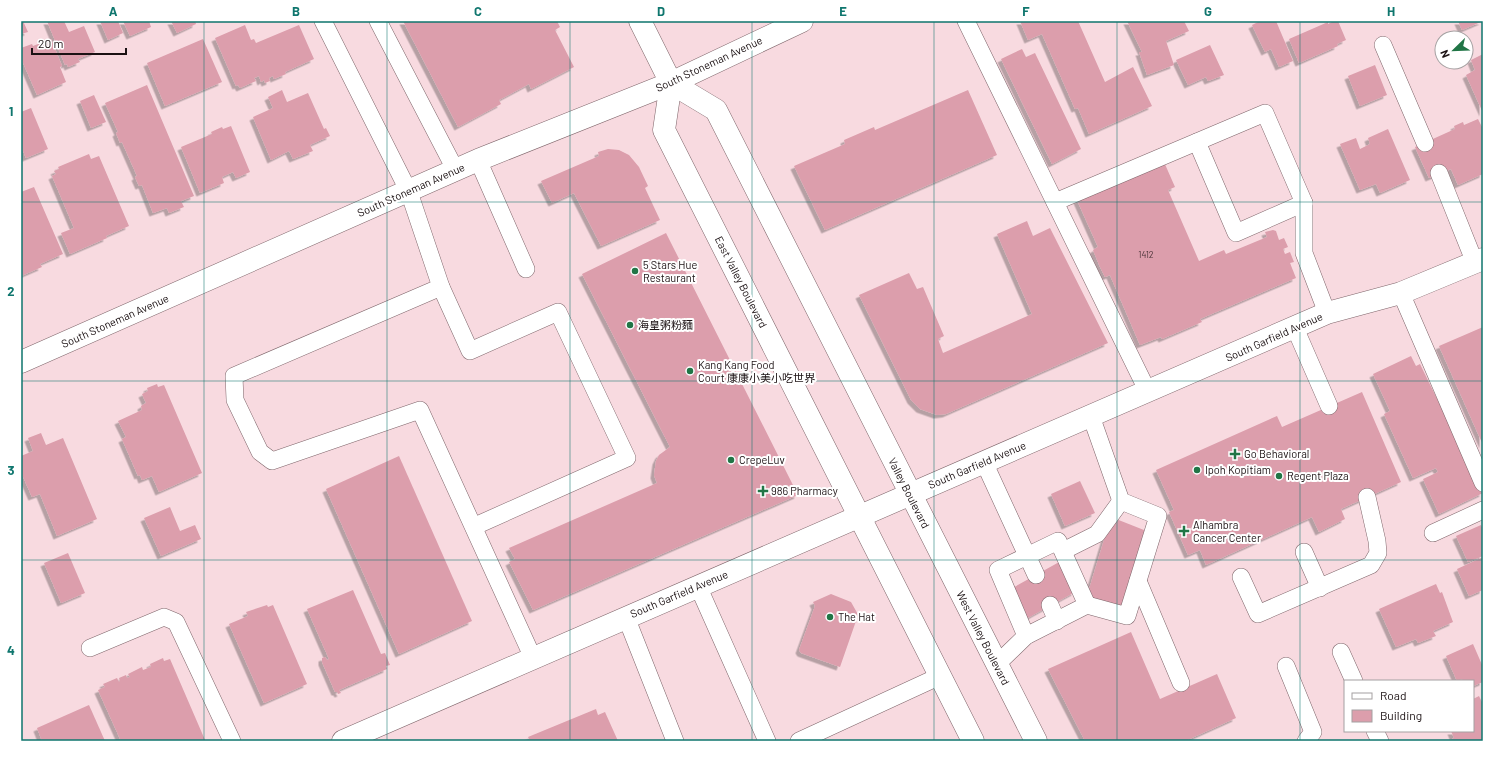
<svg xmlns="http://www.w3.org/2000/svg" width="1504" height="762" font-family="Barlow,'Noto Sans SC',sans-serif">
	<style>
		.building { fill: #dc9eac; filter: url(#shadow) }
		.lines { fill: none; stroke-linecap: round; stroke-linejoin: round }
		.service-casing { stroke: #7f666b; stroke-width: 18 }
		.minor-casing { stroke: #7f666b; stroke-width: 23 }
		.secondary-casing { stroke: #7f666b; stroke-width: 23 }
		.primary-casing { stroke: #7f666b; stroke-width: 23 }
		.service { stroke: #fff; stroke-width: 17 }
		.minor { stroke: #fff; stroke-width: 22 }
		.secondary { stroke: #fff; stroke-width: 22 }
		.primary { stroke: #fff; stroke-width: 22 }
		.grid { fill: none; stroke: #0f766e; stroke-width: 1; stroke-opacity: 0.55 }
		.poi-dot { fill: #217546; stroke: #fff; stroke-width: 1.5 }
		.labels { text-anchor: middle; stroke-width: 4; stroke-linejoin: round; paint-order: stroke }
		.number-label { font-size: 9px; fill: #4b3439 }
		.street-label { font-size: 11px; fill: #1b1113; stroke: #fff }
		.poi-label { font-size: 11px; fill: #1b1113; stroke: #fff; text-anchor: start }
		.neatline { fill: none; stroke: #0f766e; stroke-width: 1.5 }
		.grid-label { font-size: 13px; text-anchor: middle; font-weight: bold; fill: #0f766e }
	</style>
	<defs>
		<filter id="shadow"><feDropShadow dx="-3.5" dy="3.5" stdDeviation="0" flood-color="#0004"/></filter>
	</defs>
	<rect width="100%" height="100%" fill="#f8dae0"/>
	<g class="building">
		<path d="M21,21h2l5,11 -7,2z"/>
		<path d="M47,21h17l5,11 15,-6 11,26 -17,7 2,3 -12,5 -1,-3 -2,1z"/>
		<path d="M100,21h18l5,12 -15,7z"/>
		<path d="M123,21h26l2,6 -21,9z"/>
		<path d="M171,21h24l1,3 -19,9z"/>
		<path d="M403,21h154l3,6 -5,3 19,37 -43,22 -2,-5 -30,16 2,4 -43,23z"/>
		<path d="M1020,21h58l27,61 28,-15 19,39 -63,28 -11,-26 -3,1 -33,-75 -14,6z"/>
		<path d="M1127,21h57l5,10 -23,10 8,24 -27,10 -8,-23h3z"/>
		<path d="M1260,21h16l17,40 -14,6 -8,-18 -6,3 -13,-27z"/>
		<path d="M1334,21h4l8,19 -9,4 1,2 -39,17 -10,-24 39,-17v2z"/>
		<path d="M1458,21h25l-21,9z"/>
		<path d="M245,25l6,15 3,-1 2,4 43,-18 15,34 -29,13 1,2 -12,5 -1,-3 -4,2 1,3 -5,2 -1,-3 -3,2 -2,-6 -5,2 2,3 -16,7 -2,-3 -2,1 -21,-48z"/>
		<path d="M51,39l11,27 -2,1 6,15 -29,13 -16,-37v-10l11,-4 1,2z"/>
		<path d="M203,39l19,43 -57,24 -18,-43z"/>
		<path d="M1210,45l14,30 -16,6 -2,-4 -18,8 -12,-25z"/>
		<path d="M1022,49l4,8 9,-4 46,96 -29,15 -51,-105z"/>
		<path d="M1483,54v59l-17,-38 9,-5 -4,-10z"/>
		<path d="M1375,65l12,30 -27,11 -12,-30z"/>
		<path d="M147,85l47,111 -13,5 3,6 -15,6 -2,-5 -14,5 -11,-28 -3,1 -4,-9 2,-1 -15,-34 -2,1 -4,-10 2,-1 -13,-29z"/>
		<path d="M282,90l5,12 21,-9 16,36 2,-1 4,8 -20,9 3,6 -20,8 -4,-8 -18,9 -18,-43 20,-9 -5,-11z"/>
		<path d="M968,90l29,65 -172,75 -31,-64 51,-22 -1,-4 30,-13 1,3z"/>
		<path d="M94,95l12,27 -15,6 -11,-27z"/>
		<path d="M31,108l17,41 -22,9 -5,-12v-34z"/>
		<path d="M1478,119l5,10v45l-25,11 -7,-16 -22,9 -14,-31 40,-18 -1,-3 9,-4 1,3z"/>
		<path d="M231,126l19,46 -14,6 -3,-6 -11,5 2,6 -24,10 -19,-46 31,-13 -1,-2 11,-5 1,2z"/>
		<path d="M1388,129l22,51 -30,13 -4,-9 -16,6 -20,-46 16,-6 4,11 10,-5 -2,-6z"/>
		<path d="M608,149l11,1 10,5 10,12 9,19 -3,2 15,32 -59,26 -27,-53 -22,10 -11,-22 58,-25 -1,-4z"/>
		<path d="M89,154l2,5 8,-3 30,70 -23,10 1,2 -37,16 -9,-21 13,-5 -22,-52 4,-2 -2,-3 5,-2 -1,-2z"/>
		<path d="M1164,162l11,25 -7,3 31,71 25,-11 2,4 41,-17 -2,-5 8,-2 3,1 3,9 5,-2 4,9 -5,2 2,5 5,-2 4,10 -4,1 6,15 -96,41 2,3 -40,17 -1,-2 -21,8 -30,-70 -5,2 -5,-10 -7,-17 5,-3 -21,-47z"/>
		<path d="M34,187l29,67 -23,10 2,3 -21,9v-84z"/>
		<path d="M1027,221l6,15 17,-8 58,115 -162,71 -9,1 -17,-6 -9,-9 -52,-105 50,-22 8,16 6,-2 21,49 -6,3 5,14 89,-39 -35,-80z"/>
		<path d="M666,233l132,262 -265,115 -24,-48 6,-3 -6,-11 148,-65 -3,-8 2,-14 3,-6 11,-8 -88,-173z"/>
		<path d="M1483,327v118l-44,-99z"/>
		<path d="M1411,356l5,10 4,-2 63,129 -44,21 -16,-35 15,-7 -2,-4 -23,10 -29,-64 6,-3 -17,-37z"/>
		<path d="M157,384l1,3 6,-2 38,88 -43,19 -7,-16 -10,4 -2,-5 -2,1 -16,-37 4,-2 -8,-16 24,-11 -1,-4 5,-3 -4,-9 6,-3 -1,-3z"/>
		<path d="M1362,392l39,90 -60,27 4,10 -26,13 -7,-15 -106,48 -6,-15 -12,5 -19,-43 5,-2 -18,-40 121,-54 5,11z"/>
		<path d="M41,433l5,12 17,-7 34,81 -40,17 -17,-42 -8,3 -11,-25v-16l12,-5 -5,-13z"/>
		<path d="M399,456l73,165 -73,33 -73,-165z"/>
		<path d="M1080,481l15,32 -30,13 -14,-32z"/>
		<path d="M170,507l10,24 15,-6 6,14 -40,17 -17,-38z"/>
		<path d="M1111,517l38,15 -26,76 -36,-12z"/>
		<path d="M1481,525l2,5v26l-15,6 -12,-26z"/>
		<path d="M68,553l17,40 -24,10 -17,-40z"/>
		<path d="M1483,557v33l-14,6 -12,-27z"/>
		<path d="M1061,561l14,31 -51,28 -15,-30z"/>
		<path d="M1436,584l4,9 2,-1 11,30 -20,9 3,5 -18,7 -2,-4 -20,8 -17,-38z"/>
		<path d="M353,590l28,64 4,-1 5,12 -4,1 1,3 -48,21 2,3 -3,1 -1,-2h-2l-13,-30v-4l3,-1 2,3 2,-1 -22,-50z"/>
		<path d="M831,594l20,8 9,16 -4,3 -16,46 -39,-14 -2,-3 16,-44 -2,-4z"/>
		<path d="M267,605l1,2 5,-2 34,79 -43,19 -35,-79 19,-8 -2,-4z"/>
		<path d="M1131,632l29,67 57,-25 19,44 -51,23h-100l-37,-72z"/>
		<path d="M1473,644l10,23v15l-10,4v-5h-10l-1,-2 -5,2 -11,-25z"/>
		<path d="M163,658l1,3 6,-2 35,81 -84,1 -23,-51 7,-3 -2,-3 14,-6 2,4 1,-1 -1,-3 7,-3 1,3 3,-1 -2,-3 14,-7 1,3 8,-3 -1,-3z"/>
		<path d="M1479,696l3,6h1v39h-35l6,-3 -3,-7h22v-32z"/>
		<path d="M89,705l16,36h-63l-5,-13z"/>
		<path d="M596,709l2,6 7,-3 13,29h-88l-2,-4z"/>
	</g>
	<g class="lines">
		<defs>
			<g id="service">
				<path d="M323,21l86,171 32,95 -207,89 1,24 25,52 12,9 148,-51 113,248"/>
				<path d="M378,21l78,150"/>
				<path d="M966,21l182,371"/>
				<path d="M1383,45l42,98"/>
				<path d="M1197,142l39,91 68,-30"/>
				<path d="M478,160l48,109"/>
				<path d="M1439,173l36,90"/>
				<path d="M1055,202l210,-89 39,90v50l23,60"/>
				<path d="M441,287l29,64 88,-39 69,146 -152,68"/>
				<path d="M1401,293l82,190"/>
				<path d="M1295,328l34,78"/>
				<path d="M984,462l52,113"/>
				<path d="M1433,533l50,-23"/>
				<path d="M1063,551l34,-17 24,-33"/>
				<path d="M1304,552l16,36"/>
				<path d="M1241,577l17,37 113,-49 7,-12 -1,-12 -10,-44"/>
				<path d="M1138,581l43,102"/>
				<path d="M698,586l69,155"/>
				<path d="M1050,605l7,16"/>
				<path d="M626,617l49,124"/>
				<path d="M1026,636l-28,-66 60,-29 29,64"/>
				<path d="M90,648l74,-31 12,5 56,119"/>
				<path d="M1341,652l13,29"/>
				<path d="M996,665l30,-29 61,-31 40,11 31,-100 -37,-15 -30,-85"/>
				<path d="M1286,666l27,66 -7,9"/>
				<path d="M1375,731l5,10"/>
				<path d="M799,741l141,-65"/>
			</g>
			<path id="minor" d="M21,362l457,-202 193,-77 131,-62"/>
			<path id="secondary" d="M343,741l984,-428 74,-20 82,-34"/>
			<g id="primary">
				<path d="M640,21l31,62 45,27 320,631"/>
				<path d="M671,83l-7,47 309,611"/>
			</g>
		</defs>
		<use href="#service" class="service-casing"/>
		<use href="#minor" class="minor-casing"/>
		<use href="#secondary" class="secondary-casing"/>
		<use href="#primary" class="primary-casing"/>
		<use href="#service" class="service"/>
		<use href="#minor" class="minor"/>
		<use href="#secondary" class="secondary"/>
		<use href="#primary" class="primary"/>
	</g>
	<path class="grid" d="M204,21v720M387,21v720M570,21v720M752,21v720M934,21v720M1117,21v720M1300,21v720M21,202h1462M21,381h1462M21,560h1462"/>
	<g class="poi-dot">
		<circle cx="635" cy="271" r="4"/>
		<circle cx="630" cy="325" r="4"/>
		<circle cx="690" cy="371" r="4"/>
		<path d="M1233 448h4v4h4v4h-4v4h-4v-4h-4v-4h4z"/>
		<circle cx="731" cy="460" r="4"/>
		<circle cx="1197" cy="470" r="4"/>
		<circle cx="1279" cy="476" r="4"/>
		<path d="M761 485h4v4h4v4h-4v4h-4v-4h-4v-4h4z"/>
		<path d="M1182 525h4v4h4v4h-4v4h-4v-4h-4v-4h4z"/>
		<circle cx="830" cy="617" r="4"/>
	</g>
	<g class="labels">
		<g class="number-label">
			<text x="1146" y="258">1412</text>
		</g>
		<g class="street-label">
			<text transform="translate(709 64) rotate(-25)" y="4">South Stoneman Avenue</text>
			<text transform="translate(411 190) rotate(-24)" y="4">South Stoneman Avenue</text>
			<text transform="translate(741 282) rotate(63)" y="4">East Valley Boulevard</text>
			<text transform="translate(115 321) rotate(-24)" y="4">South Stoneman Avenue</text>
			<text transform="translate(1274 337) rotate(-24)" y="4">South Garfield Avenue</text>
			<text transform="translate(977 465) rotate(-23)" y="4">South Garfield Avenue</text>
			<text transform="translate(909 493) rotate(63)" y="4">Valley Boulevard</text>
			<text transform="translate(679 594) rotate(-23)" y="4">South Garfield Avenue</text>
			<text transform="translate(983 638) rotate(63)" y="4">West Valley Boulevard</text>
		</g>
		<g class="poi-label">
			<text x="643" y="269">5 Stars Hue<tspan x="643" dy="13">Restaurant</tspan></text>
			<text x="638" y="329">海皇粥粉麵</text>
			<text x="698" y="369">Kang Kang Food<tspan x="698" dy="13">Court 康康小美小吃世界</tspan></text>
			<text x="1244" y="458">Go Behavioral</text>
			<text x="739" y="464">CrepeLuv</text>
			<text x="1205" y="474">Ipoh Kopitiam</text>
			<text x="1287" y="480">Regent Plaza</text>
			<text x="771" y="495">986 Pharmacy</text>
			<text x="1193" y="529">Alhambra<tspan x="1193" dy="13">Cancer Center</tspan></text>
			<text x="838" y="621">The Hat</text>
		</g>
	</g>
	<rect width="1504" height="762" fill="none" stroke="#ffffff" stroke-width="44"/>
	<rect x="1344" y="680" width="130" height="52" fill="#ffffff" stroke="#a4a0a1"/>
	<rect x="1352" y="693" width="20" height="6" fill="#ffffff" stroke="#a4a0a1"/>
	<text x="1380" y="700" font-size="12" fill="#1b1113">Road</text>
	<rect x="1352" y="710" width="20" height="12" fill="#dc9eac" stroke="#a4a0a1"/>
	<text x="1380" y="720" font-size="12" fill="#1b1113">Building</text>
	<g transform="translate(1454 50) rotate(247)"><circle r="19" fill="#ffffff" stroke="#a4a0a1"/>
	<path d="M0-3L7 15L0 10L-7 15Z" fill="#217546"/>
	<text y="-6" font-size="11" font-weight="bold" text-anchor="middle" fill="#1b1113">N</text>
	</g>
	<path d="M32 48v6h94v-6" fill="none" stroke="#1b1113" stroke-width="2"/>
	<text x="38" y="48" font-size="12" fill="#1b1113" stroke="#ffffff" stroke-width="3" paint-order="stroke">20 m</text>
	<rect x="22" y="22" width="1460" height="718" class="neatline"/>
	<g class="grid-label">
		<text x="113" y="16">A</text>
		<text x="296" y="16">B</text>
		<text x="478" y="16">C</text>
		<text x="661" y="16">D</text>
		<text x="843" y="16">E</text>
		<text x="1026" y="16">F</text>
		<text x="1208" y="16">G</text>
		<text x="1391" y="16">H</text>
		<text x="11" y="116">1</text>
		<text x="11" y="296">2</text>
		<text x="11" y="475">3</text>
		<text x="11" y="655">4</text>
	</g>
</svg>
